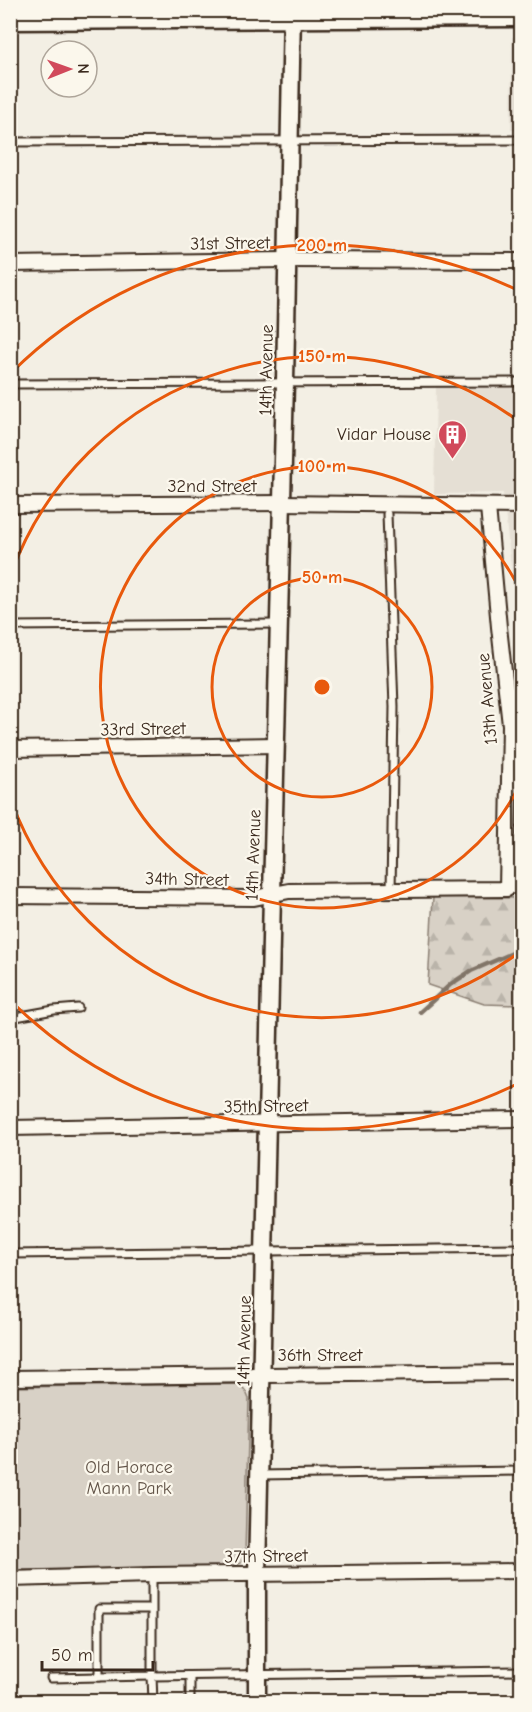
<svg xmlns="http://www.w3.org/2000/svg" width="532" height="1712" font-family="'Comic Neue',sans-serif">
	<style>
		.built { fill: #e5dfd4 }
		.forest { fill: url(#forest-firs); stroke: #8a7e72; stroke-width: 1.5 }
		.green { fill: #d8d1c6; stroke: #8a7e72; stroke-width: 1.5 }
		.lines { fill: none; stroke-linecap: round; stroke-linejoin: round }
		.stream { stroke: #817468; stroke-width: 4.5 }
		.service-casing { stroke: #3b2a1e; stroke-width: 11 }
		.minor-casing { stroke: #3b2a1e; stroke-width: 18 }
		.tertiary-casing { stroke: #3b2a1e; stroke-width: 21 }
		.service { stroke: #fbf7ec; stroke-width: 7 }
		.minor { stroke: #fbf7ec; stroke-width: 14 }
		.tertiary { stroke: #fbf7ec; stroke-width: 16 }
		.ring { fill: none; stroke: #e8590c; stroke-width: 3 }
		.labels { text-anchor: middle; stroke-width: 4.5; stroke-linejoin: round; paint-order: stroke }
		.street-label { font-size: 18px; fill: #3b2a1e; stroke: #fbf7ec }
		.poi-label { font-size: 18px; fill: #3b2a1e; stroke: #fbf7ec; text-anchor: end }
		.park-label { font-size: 18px; fill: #625448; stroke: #fbf7ec }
		.centre { fill: #e8590c; stroke: #fbf7ec; stroke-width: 3 }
		.ring-label { font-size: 18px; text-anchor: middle; font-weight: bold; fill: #e8590c; stroke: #fbf7ec; stroke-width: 4.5; stroke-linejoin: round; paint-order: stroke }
	</style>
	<defs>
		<pattern id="forest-firs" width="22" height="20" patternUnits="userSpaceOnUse" patternTransform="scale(1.5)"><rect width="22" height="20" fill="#d8d1c6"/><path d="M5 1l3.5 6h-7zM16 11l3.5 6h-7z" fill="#bab4aa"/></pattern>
	</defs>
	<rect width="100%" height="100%" fill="#f3efe4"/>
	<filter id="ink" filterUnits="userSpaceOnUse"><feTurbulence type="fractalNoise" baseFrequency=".0167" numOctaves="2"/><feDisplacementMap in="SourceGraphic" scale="12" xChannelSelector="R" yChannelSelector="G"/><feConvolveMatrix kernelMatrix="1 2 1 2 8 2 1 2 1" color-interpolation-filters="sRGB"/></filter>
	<g filter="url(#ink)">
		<g class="built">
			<path d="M521,36v94h-10l1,-93z"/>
			<path d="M436,386l85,1v272l-18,-166 -69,1z"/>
		</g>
		<path class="forest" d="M521,872v133l-37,-1 -56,-19 5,-88 86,1z"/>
		<path class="green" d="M235,1384c9,2 11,7 14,15l-4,156 -4,8 -17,5 -213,2v-183z"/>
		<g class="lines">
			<path class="stream" d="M420,1012l31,-28 20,-13 51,-22"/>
			<defs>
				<g id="service">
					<path d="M10,142l512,-2"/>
					<path d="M10,384l512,-2"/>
					<path d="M387,514l7,193 -3,184"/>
					<path d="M10,626l269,-2"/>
					<path d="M10,1018l44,-8 24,-2"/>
					<path d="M10,1254l512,-6"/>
					<path d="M260,1475l262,-4"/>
					<path d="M152,1575v101l-53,1v-68h53"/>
					<path d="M190,1676v26"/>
					<path d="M51,1678l48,-1"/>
					<path d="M153,1702l-1,-26 370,-5"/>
				</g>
				<g id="minor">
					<path d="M10,264l277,-4 235,1"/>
					<path d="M10,505l272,-2 240,3"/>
					<path d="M10,749l266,-4"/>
					<path d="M10,896l244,2 35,-7 218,-2 3,-164 -11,-98 -11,-120"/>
					<path d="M10,1128l512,-9"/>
					<path d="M10,1378l512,-6"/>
					<path d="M10,1579l142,-4 370,-4"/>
				</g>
				<g id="tertiary">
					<path d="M10,21l512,-3"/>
					<path d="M257,1702v-128l15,-680 13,-512 7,-372"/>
				</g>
			</defs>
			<use href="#service" class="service-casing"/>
			<use href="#minor" class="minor-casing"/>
			<use href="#tertiary" class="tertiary-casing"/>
			<use href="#service" class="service"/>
			<use href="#minor" class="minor"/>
			<use href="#tertiary" class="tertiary"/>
		</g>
	</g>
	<g class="ring">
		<circle cx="322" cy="687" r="110"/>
		<path d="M521 782A221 221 0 1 1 521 592"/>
		<path d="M521 951A331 331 0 0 1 11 800M11 574A331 331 0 0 1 521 423"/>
		<path d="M519 1083A442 442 0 0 1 12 1002M12 372A442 442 0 0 1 519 291"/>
	</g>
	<defs>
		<symbol id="building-pin" viewBox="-11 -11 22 30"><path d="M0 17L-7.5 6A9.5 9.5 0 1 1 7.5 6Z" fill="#d1495b" stroke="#fbf7ec"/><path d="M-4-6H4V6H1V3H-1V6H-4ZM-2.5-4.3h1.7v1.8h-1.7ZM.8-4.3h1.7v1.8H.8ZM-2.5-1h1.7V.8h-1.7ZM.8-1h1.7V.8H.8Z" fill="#fff"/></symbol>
	</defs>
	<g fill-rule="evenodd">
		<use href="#building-pin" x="436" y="418" width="33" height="45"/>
	</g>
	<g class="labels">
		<g class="street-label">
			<text transform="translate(230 243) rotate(-1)" y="6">31st Street</text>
			<text transform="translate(266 370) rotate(-89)" y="6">14th Avenue</text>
			<text x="212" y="492">32nd Street</text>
			<text transform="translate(487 699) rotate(-95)" y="6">13th Avenue</text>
			<text transform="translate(143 729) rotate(-1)" y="6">33rd Street</text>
			<text transform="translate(253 855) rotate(-88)" y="6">14th Avenue</text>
			<text transform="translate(187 879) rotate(1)" y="6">34th Street</text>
			<text transform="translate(266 1106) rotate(-1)" y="6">35th Street</text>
			<text transform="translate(244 1341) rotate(-89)" y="6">14th Avenue</text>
			<text x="320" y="1361">36th Street</text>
			<text transform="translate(266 1556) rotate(-1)" y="6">37th Street</text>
		</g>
		<g class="poi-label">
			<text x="431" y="440">Vidar House</text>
		</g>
		<g class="park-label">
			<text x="129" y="1473">Old Horace<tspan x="129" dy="21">Mann Park</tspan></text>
		</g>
	</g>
	<circle cx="322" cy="687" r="9" class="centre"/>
	<g class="ring-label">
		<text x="322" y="251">200 m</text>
		<text x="322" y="362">150 m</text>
		<text x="322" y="472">100 m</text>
		<text x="322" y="583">50 m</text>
	</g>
	<rect width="532" height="1712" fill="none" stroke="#fbf7ec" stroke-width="36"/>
	<rect x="18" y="18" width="496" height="1676" fill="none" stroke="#3b2a1e" stroke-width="2" filter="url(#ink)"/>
	<g transform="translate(69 69) rotate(89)"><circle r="28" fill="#fbf7ec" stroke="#aea59a" stroke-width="1.5"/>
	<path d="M0-4.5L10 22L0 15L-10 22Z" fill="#d1495b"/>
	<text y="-9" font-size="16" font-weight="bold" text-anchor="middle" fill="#3b2a1e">N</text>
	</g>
	<path d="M42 1661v9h111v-9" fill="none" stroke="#3b2a1e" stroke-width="3"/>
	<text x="51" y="1661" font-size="18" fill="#3b2a1e" stroke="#fbf7ec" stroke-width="4.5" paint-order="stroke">50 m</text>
</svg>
